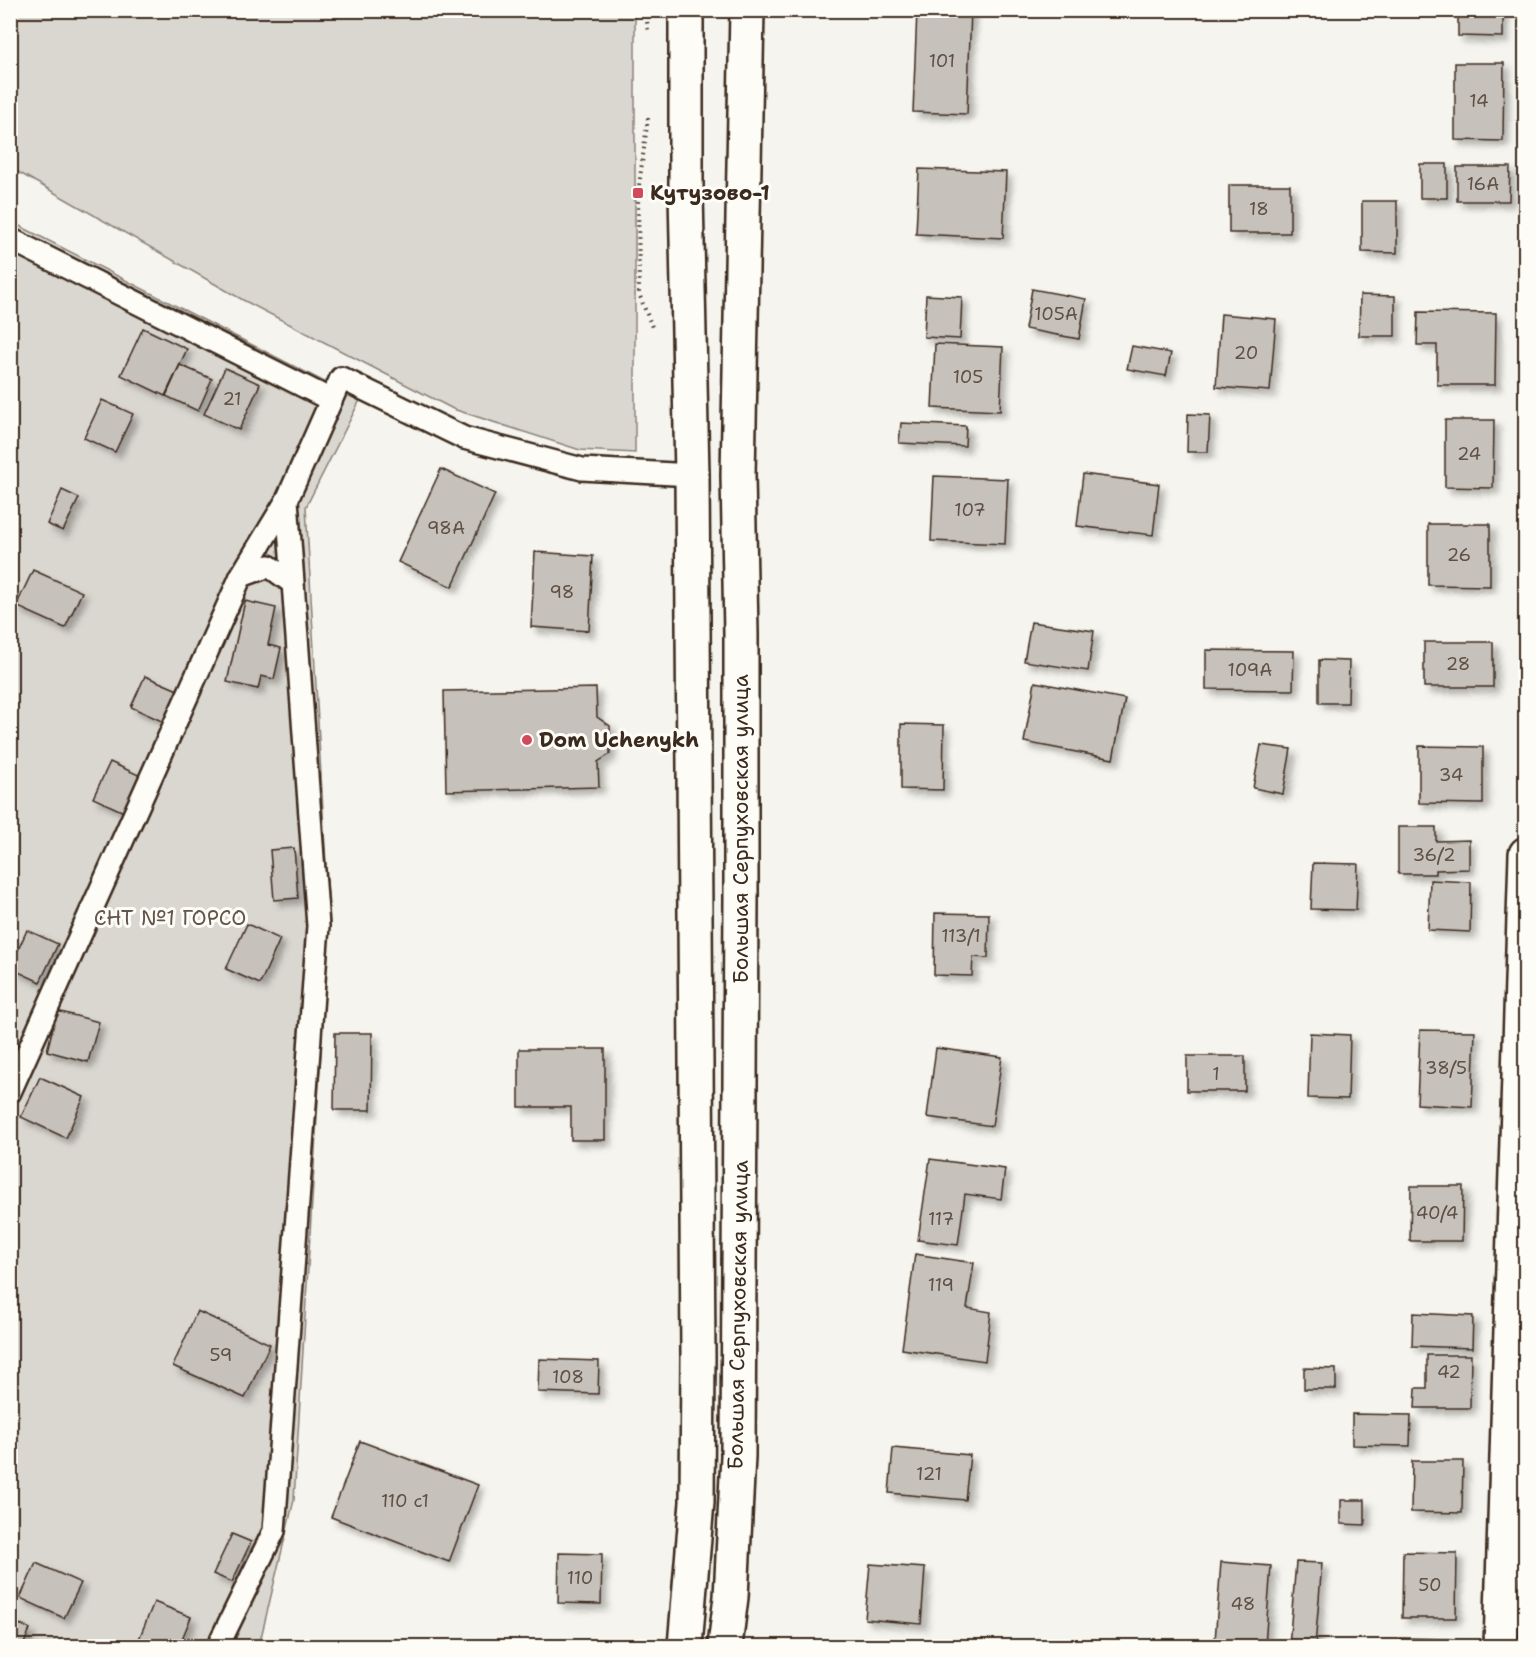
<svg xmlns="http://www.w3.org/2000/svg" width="1536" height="1657" font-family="'Shantell Sans',sans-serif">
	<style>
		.green { fill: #dad6d0; stroke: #8a8077; stroke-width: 1.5 }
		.building { fill: #c7c1bb; stroke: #3b2a1e; stroke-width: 1.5; filter: url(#shadow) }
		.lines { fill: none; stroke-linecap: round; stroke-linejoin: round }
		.lane-casing { stroke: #3b2a1e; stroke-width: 26 }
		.street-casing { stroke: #3b2a1e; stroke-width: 38 }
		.primary-casing { stroke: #3b2a1e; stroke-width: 38 }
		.path { stroke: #3b2a1e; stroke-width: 4; stroke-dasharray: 1.5 4.5; stroke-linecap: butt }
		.lane { stroke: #fdfcf7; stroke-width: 21 }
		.street { stroke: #fdfcf7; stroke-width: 33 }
		.primary { stroke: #fdfcf7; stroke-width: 33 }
		.poi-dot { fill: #d1495b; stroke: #fdfcf7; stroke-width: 2 }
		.labels { text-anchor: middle; stroke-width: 6; stroke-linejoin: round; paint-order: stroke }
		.number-label { font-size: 18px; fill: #5e5045 }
		.poi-label { font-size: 21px; font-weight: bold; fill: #3b2a1e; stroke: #fdfcf7; text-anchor: start }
		.street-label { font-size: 21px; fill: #3b2a1e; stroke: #fdfcf7 }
		.park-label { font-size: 21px; fill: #63554a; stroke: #fdfcf7 }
	</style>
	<defs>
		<filter id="shadow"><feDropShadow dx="5.5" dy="5.5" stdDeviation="3" flood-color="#0004"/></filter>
	</defs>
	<rect width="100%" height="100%" fill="#f5f4ee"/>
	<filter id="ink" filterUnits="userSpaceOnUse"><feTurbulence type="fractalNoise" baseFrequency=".0167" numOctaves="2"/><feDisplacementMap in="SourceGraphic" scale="12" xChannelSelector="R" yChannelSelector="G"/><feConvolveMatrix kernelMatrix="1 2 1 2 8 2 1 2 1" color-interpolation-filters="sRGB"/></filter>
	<g filter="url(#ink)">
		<g class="green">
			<path d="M11,10l624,1v442l-55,-3 -127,-41 -210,-109 -232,-132z"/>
			<path d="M10,221l350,179 -54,107 23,411 -35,582 -35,146h-248z"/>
		</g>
		<g class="building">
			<path d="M917,10h54l-4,104 -54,-2z"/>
			<path d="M1458,10h45v27l-45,-1z"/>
			<path d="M1455,63h49l-1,78 -48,-1z"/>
			<rect x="1420" y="164" width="27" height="34"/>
			<path d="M1457,167h53l-1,34h-52z"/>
			<path d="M919,169l87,3 -3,66 -87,-4z"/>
			<rect x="1229" y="185" width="61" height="48"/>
			<path d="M1362,201h35v52l-35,-1z"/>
			<path d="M1032,289l54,10 -7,40 -54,-10z"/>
			<path d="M926,295l36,2 -2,42 -36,-2z"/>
			<path d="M1360,295l35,1v40h-36z"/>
			<path d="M1418,312l78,1 -1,72h-58v-40h-20z"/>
			<path d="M1221,314l55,5 -6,72 -54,-4z"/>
			<path d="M143,328l44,21 -22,47 -44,-21z"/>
			<path d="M935,344l68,3 -3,64 -68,-3z"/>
			<path d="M1132,346l39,7 -5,23 -39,-7z"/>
			<path d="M180,365l32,14 -14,32 -32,-15z"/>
			<path d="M225,368l35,16 -21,46 -35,-16z"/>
			<path d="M102,400l31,14 -18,38 -31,-14z"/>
			<path d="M1188,414l22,1 -2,37h-21z"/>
			<path d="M1445,420h49l-1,68 -48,-1z"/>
			<path d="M901,423l65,3 -1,20 -66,-3z"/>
			<path d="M441,469l54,25 -43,93 -54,-25z"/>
			<path d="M1083,474l76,10 -6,51 -76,-9z"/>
			<path d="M934,476l74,3 -3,65 -74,-3z"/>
			<path d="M62,490l17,8 -16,33 -16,-7z"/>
			<path d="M1428,524h62v62l-62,-1z"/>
			<path d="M535,552l58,4 -4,75 -58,-4z"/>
			<path d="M33,570l49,22 -17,36 -49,-22z"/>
			<path d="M245,601l31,7 -8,37 13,3 -7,31 -13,-3 -3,13 -31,-7z"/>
			<path d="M1031,622l63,9 -6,40 -64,-10z"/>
			<rect x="1424" y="642" width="69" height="45"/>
			<path d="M1206,650l88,1 -1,39 -87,-1z"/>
			<path d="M1319,660l30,1 -1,42h-29z"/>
			<path d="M145,676l35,15 -14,32 -35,-16z"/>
			<path d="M1035,682l90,17 -12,60 -89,-17z"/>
			<path d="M596,688l1,29 13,9v28l-12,8 1,25 -153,4 -2,-100z"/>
			<path d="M901,724l43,1 -1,65 -42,-1z"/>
			<path d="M1261,745l30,4 -8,45 -30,-6z"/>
			<path d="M1419,746l64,1v57l-64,-1z"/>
			<path d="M110,762l33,15 -17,36 -33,-15z"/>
			<path d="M1398,827h38v14l33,-1v29l-33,1v4h-38z"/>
			<path d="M294,848l4,50 -24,2 -4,-50z"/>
			<path d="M1313,863l45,1 -2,46 -45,-1z"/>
			<path d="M1430,880l41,2 -1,50 -42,-2z"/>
			<path d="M935,913l54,1 -1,44 -15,-1 -1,19 -38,-1z"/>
			<path d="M247,924l33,15 -20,45 -34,-15z"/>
			<path d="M27,930l31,14 -18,38 -30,-14z"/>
			<path d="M57,1011l42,11 -11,40 -41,-11z"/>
			<path d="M1420,1030l55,1 -3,76 -55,-3z"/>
			<path d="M335,1033h37l-1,77h-37z"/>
			<path d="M1310,1033l40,2 -2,64 -40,-1z"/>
			<path d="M936,1048l66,9 -10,69 -65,-9z"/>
			<path d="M519,1049h86v91h-34v-33h-52z"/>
			<rect x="1187" y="1056" width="58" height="35"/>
			<path d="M40,1077l44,20 -18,41 -45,-21z"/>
			<path d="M930,1159l75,10 -4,30 -36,-5 -7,51 -40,-5z"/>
			<path d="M1411,1186h52l-1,55h-52z"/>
			<path d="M915,1254l59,9 -7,45 24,4 -6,49 -83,-12z"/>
			<path d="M197,1311l73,33 -25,54 -72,-32z"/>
			<path d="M1413,1313l60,3 -1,32 -60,-2z"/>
			<path d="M1427,1355h44l-1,53h-55l1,-20h11z"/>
			<path d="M539,1359l60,2 -1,33 -60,-2z"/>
			<path d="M1304,1368l32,1v20h-32z"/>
			<path d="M1352,1414l59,1 -1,31 -58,-1z"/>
			<path d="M360,1441l118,44 -29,77 -118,-45z"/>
			<path d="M893,1448l77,7 -5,45 -76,-7z"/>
			<path d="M1412,1461h51l-1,52 -51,-1z"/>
			<path d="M1341,1500h24v25l-24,-1z"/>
			<path d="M232,1534l19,8 -19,40 -19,-8z"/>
			<path d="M1403,1552l54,1 -1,65h-54z"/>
			<path d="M559,1553l43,1 -1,50 -43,-1z"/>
			<path d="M1221,1562l50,4 -6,79 -50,-4z"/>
			<path d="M1296,1562l26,1 -7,83h-26z"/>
			<path d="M36,1563l45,20 -17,35 -44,-20z"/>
			<path d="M870,1564l55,4 -4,56 -56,-5z"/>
			<path d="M154,1602l37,15 -12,29h-36l-6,-2z"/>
			<path d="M10,1620l20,9 -7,17h-13z"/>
			<path d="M1400,1638l50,1v7h-50z"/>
		</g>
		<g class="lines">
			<defs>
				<g id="lane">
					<path d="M10,239l321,161"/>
					<path d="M241,576l28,-10 22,16"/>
					<path d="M10,1092l231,-516 46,-76"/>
					<path d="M218,1646l56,-115 44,-605 -31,-426 54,-122 123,60 118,31 110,6"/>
				</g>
				<path id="street" d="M1501,1646l25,-792"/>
				<g id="primary">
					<path d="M685,1646l12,-144 1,-145 -6,-882 -6,-282v-183"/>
					<path d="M725,1646l6,-49 7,-141 3,-558v-264l-3,-159 9,-465"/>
				</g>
			</defs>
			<use href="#lane" class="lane-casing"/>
			<use href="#street" class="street-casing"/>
			<use href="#primary" class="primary-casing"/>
			<g class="path">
				<path d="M646,10l2,21"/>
				<path d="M648,118l-10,75 1,101 13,33"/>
				<path d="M10,205l9,4"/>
			</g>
			<use href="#lane" class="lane"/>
			<use href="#street" class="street"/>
			<use href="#primary" class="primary"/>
		</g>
	</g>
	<g class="poi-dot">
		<rect x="632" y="187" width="12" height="12" rx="3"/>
		<circle cx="527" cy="740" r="6"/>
	</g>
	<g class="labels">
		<g class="number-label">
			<text x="942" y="67">101</text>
			<text x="1479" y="107">14</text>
			<text x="1483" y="190">16А</text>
			<text x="1259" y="215">18</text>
			<text x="1056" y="320">105А</text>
			<text x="1246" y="359">20</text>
			<text x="968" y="383">105</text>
			<text x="232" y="405">21</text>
			<text x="1469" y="460">24</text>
			<text x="970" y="516">107</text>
			<text x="446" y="534">98А</text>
			<text x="1459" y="561">26</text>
			<text x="562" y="598">98</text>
			<text x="1458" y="670">28</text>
			<text x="1250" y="676">109А</text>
			<text x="1451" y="781">34</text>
			<text x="1434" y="861">36/2</text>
			<text x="961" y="942">113/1</text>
			<text x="1446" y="1074">38/5</text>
			<text x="1216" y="1080">1</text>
			<text x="1437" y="1219">40/4</text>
			<text x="941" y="1225">117</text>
			<text x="941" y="1291">119</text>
			<text x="221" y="1361">59</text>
			<text x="1449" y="1378">42</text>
			<text x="568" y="1383">108</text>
			<text x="929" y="1480">121</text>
			<text x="405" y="1507">110 с1</text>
			<text x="580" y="1584">110</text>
			<text x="1430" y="1591">50</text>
			<text x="1243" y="1610">48</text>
		</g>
		<g class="poi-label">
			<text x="650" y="200">Кутузово-1</text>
			<text x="539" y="747">Dom Uchenykh</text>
		</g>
		<g class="street-label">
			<text transform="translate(741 829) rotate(-90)" y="7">Большая Серпуховская улица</text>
			<text transform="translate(738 1315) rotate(-89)" y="7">Большая Серпуховская улица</text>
		</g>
		<g class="park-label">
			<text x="170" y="925">СНТ №1 ГОРСО</text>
		</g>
	</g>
	<rect width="1536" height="1657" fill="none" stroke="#fdfcf7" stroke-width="36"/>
	<rect x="18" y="18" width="1500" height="1621" fill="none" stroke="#3b2a1e" stroke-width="2" filter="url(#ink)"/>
</svg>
